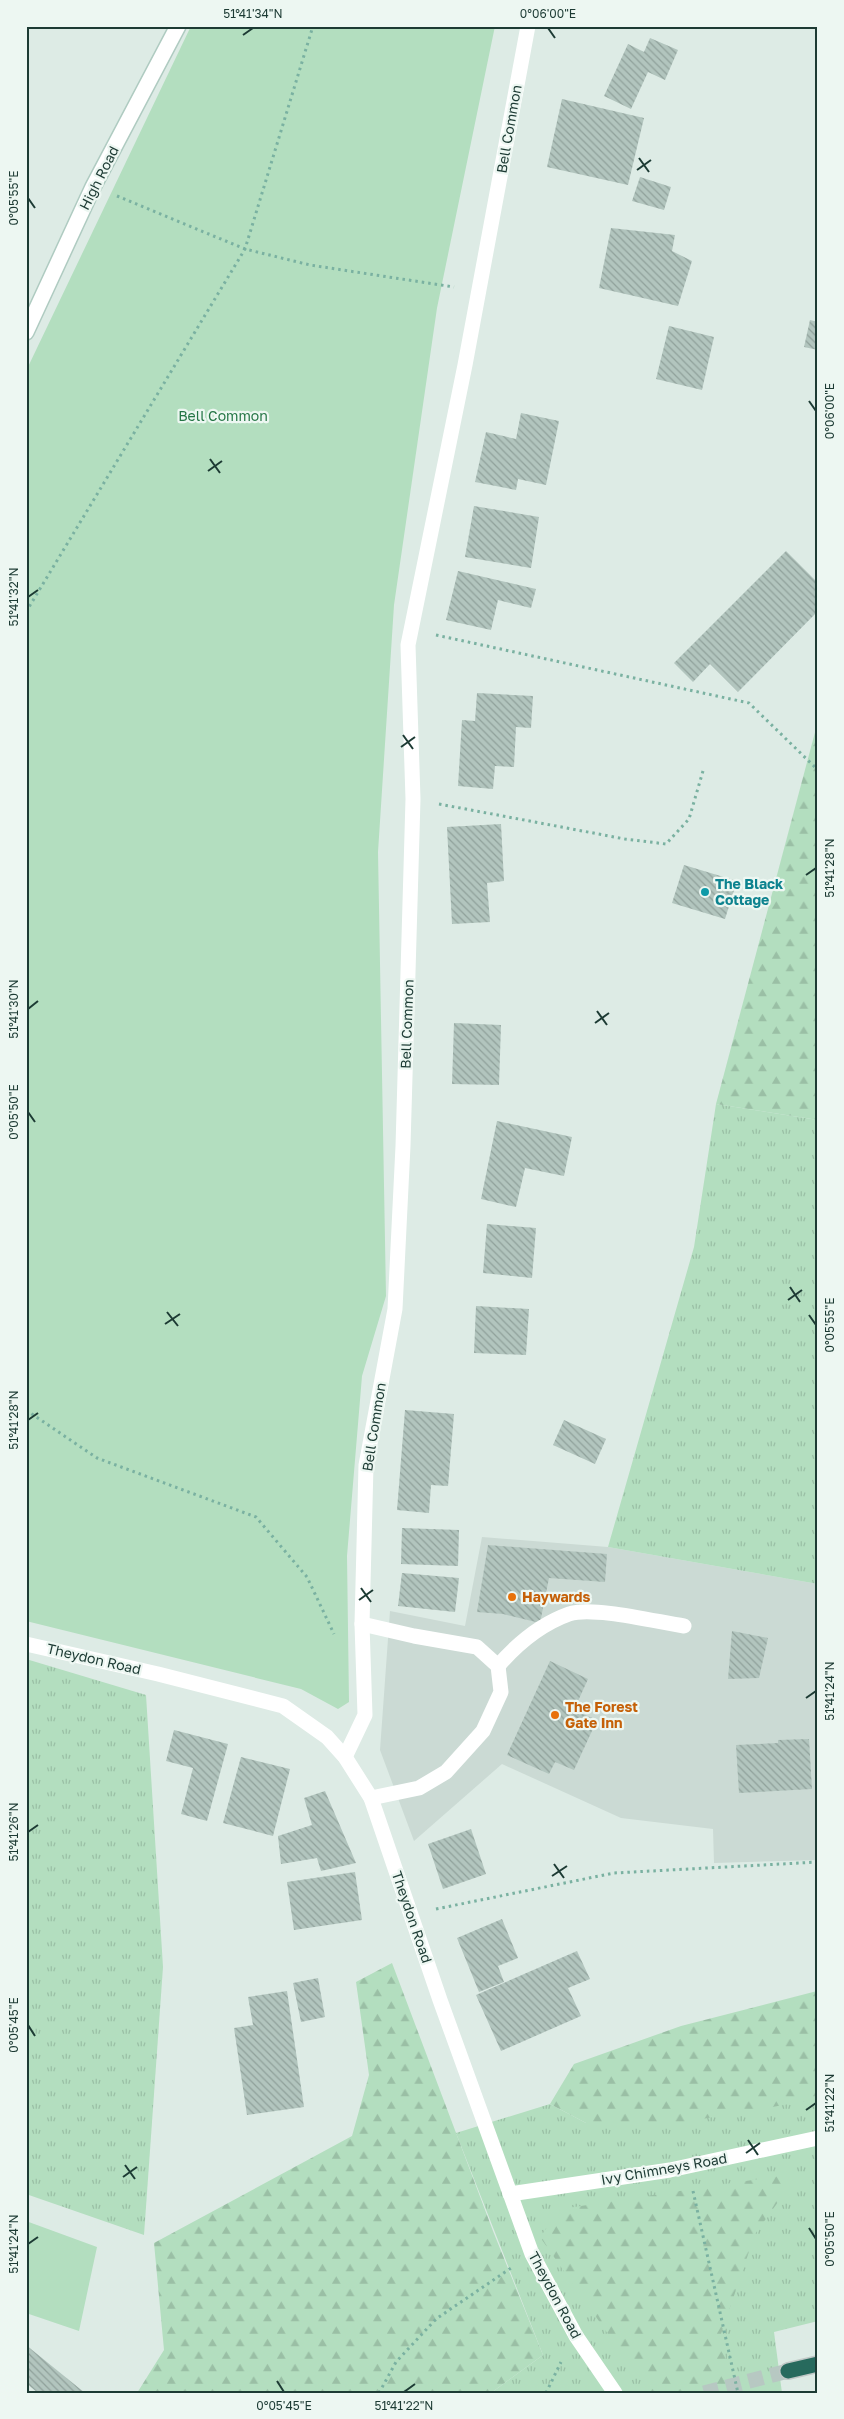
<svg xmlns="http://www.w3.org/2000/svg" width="844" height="2419" font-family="'Golos Text',sans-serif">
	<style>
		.built { fill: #cbdad4 }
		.grass { fill: url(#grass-tufts) }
		.forest { fill: url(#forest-firs) }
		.green { fill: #b3debf }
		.building { fill: url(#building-back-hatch) }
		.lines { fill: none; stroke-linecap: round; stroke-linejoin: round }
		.motorway-tunnel { stroke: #b7c8c2; stroke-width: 15; stroke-dasharray: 15 8; stroke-linecap: butt }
		.secondary-casing { stroke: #afcbc1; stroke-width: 18 }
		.motorway-casing { stroke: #c0c8c6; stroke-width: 18 }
		.path { stroke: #7ab1a1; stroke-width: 3; stroke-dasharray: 2.5 4; stroke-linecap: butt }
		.service { stroke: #fff; stroke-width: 15 }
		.minor { stroke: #fff; stroke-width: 15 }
		.tertiary { stroke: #fff; stroke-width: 15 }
		.secondary { stroke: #fff; stroke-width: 15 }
		.motorway { stroke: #276a5d; stroke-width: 15 }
		.ticks { fill: none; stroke: #1d3b34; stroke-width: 2 }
		.culture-dot { fill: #0f9aa8; stroke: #edf7f2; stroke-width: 2 }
		.food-dot { fill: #e8710a; stroke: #edf7f2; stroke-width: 2 }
		.labels { text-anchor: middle; stroke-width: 4.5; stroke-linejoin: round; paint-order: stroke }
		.street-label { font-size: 14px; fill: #1d3b34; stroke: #edf7f2 }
		.park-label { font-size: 14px; fill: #247545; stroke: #edf7f2 }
		.culture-label { font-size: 14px; font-weight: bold; fill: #0d838f; stroke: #edf7f2; text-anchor: start }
		.food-label { font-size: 14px; font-weight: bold; fill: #c56008; stroke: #edf7f2; text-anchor: start }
		.neatline { fill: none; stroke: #1d3b34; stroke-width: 2 }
		.ticks-label { font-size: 12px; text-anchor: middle; fill: #1d3b34 }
	</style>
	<defs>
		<pattern id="grass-tufts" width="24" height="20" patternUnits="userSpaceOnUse" patternTransform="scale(1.25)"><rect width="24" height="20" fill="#b3debf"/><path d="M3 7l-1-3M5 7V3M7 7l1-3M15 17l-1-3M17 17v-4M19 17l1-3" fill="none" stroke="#9abfa5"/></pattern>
		<pattern id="forest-firs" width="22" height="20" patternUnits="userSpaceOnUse" patternTransform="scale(1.25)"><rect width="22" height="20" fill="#b3debf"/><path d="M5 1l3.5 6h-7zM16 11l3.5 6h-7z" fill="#9abfa5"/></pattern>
		<pattern id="building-back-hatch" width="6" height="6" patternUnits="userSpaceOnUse" patternTransform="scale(1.25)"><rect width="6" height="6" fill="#b2c5be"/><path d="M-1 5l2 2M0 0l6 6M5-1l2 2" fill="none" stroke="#90a19b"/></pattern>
	</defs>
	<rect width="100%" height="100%" fill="#ddebe5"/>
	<path class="built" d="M482,1537l126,10 210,37v276l-104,3 -1,-34 -92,-11 -119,-54 -88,77 -34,-91 10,-139 75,15z"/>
	<g class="grass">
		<path d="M716,1104l102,16v464l-210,-37 86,-300z"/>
		<path d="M26,1659l120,36 17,272 -19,268 -118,-41z"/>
		<path d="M818,2094v227l-44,11 8,61h-291l52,-38 -87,-222 94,-29 36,19z"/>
	</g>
	<g class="forest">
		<path d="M818,721v399l-102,-16z"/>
		<path d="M815,1879h3v220l-156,27 -76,-3 -36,-19 24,-40 107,-38 136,-35z"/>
		<path d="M392,1963l101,268 50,124 -52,38h-354l27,-43 -10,-107 198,-107 17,-61 -13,-93z"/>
		<path d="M799,2173l-44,61 -34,100 12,59h-80l-31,-39 -82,-117 21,-28z"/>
	</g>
	<g class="green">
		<path d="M191,26h304l-58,282 -43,297 -16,247 8,444 -24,80 -15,180 2,146 -11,7 -37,-20 -275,-68v-1250z"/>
		<path d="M26,2221l71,26 -18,84 -53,-18z"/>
	</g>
	<g class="building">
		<path d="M650,38l28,12 -13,30 -17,-8 -17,37 -27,-13 24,-52 16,8z"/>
		<path d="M562,99l82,19 -16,67 -81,-18z"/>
		<path d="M640,177l31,10 -7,23 -32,-9z"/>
		<path d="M611,228l64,7 -3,16 20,10 -14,45 -79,-18z"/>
		<path d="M810,320l8,2v28l-14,-3z"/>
		<path d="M669,326l45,11 -12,53 -46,-11z"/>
		<path d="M521,413l38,8 -13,64 -28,-6 -2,11 -41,-8 11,-50 30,7z"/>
		<path d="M474,506l65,11 -8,51 -66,-11z"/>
		<path d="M786,551l32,32v28l-80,81 -28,-28 -17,18 -19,-19z"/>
		<path d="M458,571l78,18 -5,19 -33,-8 -7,30 -45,-10z"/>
		<path d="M477,693l56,3 -2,32 -15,-1 -2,40 -19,-1 -2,23 -35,-3 4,-66 13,1z"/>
		<path d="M501,824l3,57 -17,2 3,39 -38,2 -5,-97z"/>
		<path d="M684,865l53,16 -12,38 -53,-16z"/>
		<path d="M454,1023l47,2 -2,60 -47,-1z"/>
		<path d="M497,1121l75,16 -8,39 -39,-8 -9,39 -35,-8z"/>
		<path d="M487,1224l49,4 -4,50 -49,-5z"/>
		<path d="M476,1306l53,3 -3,46 -52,-2z"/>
		<path d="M405,1410l49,4 -6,72 -17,-1 -2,28 -32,-3z"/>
		<path d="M564,1420l42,19 -11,25 -42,-19z"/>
		<path d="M402,1528l57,2 -1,36 -57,-2z"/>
		<path d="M488,1545l119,9 -2,28 -56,-4 -9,45 -37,-9 -26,-2z"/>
		<path d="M402,1573l57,5 -4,34 -57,-6z"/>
		<path d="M732,1631l36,7 -9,40 -31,1z"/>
		<path d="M550,1661l38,18 -14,31 23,10 -23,50 -19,-8 -6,12 -42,-19z"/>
		<path d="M174,1730l54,14 -21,77 -26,-7 12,-46 -27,-7z"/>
		<path d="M809,1739l3,50 -73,4 -3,-48 42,-2v-3z"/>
		<path d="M241,1757l49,12 -17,67 -50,-13z"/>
		<path d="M325,1791l31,72 -35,8 -4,-13 -36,6 -3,-28 34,-11 -8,-27z"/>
		<path d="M471,1829l15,45 -43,15 -15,-45z"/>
		<path d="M355,1872l7,48 -68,10 -7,-48z"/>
		<path d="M502,1919l16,39 -20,8 6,16 -25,10 -22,-54z"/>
		<path d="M577,1951l13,28 -22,9 13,28 -80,35 -25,-56z"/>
		<path d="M318,1978l7,39 -24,5 -8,-39z"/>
		<path d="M287,1991l17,116 -57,8 -13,-87 19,-3 -5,-28z"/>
		<path d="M26,2345l59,48h-47l-12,-10z"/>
	</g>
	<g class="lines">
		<path class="motorway-tunnel" d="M704,2393l84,-22"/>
		<defs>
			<path id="secondary" d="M26,332l67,-145 85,-161"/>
			<path id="motorway" d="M788,2371l30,-7"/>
		</defs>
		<use href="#secondary" class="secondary-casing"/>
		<use href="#motorway" class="motorway-casing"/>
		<g class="path">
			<path d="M117,196l128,53 65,16 144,22"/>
			<path d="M26,612l219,-363 68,-223"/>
			<path d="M436,635l313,68 69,67"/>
			<path d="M439,804l186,35 41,5 23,-25 14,-48"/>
			<path d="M26,1410l71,48 159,59 51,60 27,57"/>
			<path d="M436,1909l178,-36 204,-11"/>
			<path d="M693,2191l45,202"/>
			<path d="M379,2393l17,-31 40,-43 75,-51"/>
			<path d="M546,2393l15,-31"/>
		</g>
		<g class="service">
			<path d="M362,1624l52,12 63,11 21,19 3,26 -18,39 -37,41 -27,16 -48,10"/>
			<path d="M498,1666c19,-22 43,-42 71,-52 24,-8 88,8 115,12"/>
		</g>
		<path class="minor" d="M345,1757l20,-42 -3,-91 4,-159 29,-156 8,-163 10,-347 -5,-154 57,-280 63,-339"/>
		<g class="tertiary">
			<path d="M26,1644l132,30 125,32 44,31 18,20 26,41 69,202 92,254 44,82 39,57"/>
			<path d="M510,2194l160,-24 148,-32"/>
		</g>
		<use href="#secondary" class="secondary"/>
		<use href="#motorway" class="motorway"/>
	</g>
	<path class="ticks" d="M548,28l7,10M243,35l10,-7M639,158l10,14M637,170l14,-10M28,198l7,10M809,401l7,10M210,459l10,14M208,471l14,-10M28,597l10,-7M403,735l10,14M401,747l14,-10M806,875l10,-7M28,1009l10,-8M597,1011l10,14M595,1023l14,-10M28,1112l7,10M790,1287l10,15M788,1300l14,-10M167,1312l11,14M809,1315l7,10M165,1324l15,-10M28,1420l10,-7M361,1588l10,14M359,1600l14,-10M806,1698l10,-7M28,1832l10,-7M554,1864l10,14M552,1876l15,-10M28,2025l7,11M806,2110l10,-7M748,2140l10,15M746,2153l14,-10M125,2165l10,14M123,2177l14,-10M809,2228l7,11M28,2244l10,-7M277,2381l7,11M404,2392l11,-8"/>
	<circle class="culture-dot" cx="705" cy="892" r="5"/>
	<g class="food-dot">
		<circle cx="512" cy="1597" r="5"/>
		<circle cx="555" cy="1715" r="5"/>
	</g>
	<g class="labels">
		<g class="street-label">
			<text transform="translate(509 129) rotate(-80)" y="5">Bell Common</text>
			<text transform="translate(99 178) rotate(-63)" y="5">High Road</text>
			<text transform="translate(407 1024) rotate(-88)" y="5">Bell Common</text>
			<text transform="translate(374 1427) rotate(-81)" y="5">Bell Common</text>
			<text transform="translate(94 1659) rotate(13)" y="5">Theydon Road</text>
			<text transform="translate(412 1917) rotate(71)" y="5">Theydon Road</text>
			<text transform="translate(664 2169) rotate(-10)" y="5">Ivy Chimneys Road</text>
			<text transform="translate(555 2295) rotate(62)" y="5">Theydon Road</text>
		</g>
		<g class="park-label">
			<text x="223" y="421">Bell Common</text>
		</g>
		<g class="culture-label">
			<text x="715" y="889">The Black<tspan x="715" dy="16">Cottage</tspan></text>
		</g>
		<g class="food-label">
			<text x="522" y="1602">Haywards</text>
			<text x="565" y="1712">The Forest<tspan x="565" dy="16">Gate Inn</tspan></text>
		</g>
	</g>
	<rect width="844" height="2419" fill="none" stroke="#edf7f2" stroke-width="55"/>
	<rect x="28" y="28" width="788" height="2364" class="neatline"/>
	<g class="ticks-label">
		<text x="253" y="18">51°41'34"N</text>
		<text x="548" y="18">0°06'00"E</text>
		<text transform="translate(14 198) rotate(-90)" y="4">0°05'55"E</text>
		<text transform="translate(830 411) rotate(-90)" y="4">0°06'00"E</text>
		<text transform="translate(14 597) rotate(-90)" y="4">51°41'32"N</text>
		<text transform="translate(830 868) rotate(-90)" y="4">51°41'28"N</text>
		<text transform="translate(14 1009) rotate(-90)" y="4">51°41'30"N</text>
		<text transform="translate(14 1112) rotate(-90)" y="4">0°05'50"E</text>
		<text transform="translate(830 1325) rotate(-90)" y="4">0°05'55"E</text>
		<text transform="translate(14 1420) rotate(-90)" y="4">51°41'28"N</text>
		<text transform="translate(830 1691) rotate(-90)" y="4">51°41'24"N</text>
		<text transform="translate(14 1832) rotate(-90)" y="4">51°41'26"N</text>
		<text transform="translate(14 2025) rotate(-90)" y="4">0°05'45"E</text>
		<text transform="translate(830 2103) rotate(-90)" y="4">51°41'22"N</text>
		<text transform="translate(830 2239) rotate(-90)" y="4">0°05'50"E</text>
		<text transform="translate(14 2244) rotate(-90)" y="4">51°41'24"N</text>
		<text x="284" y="2410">0°05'45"E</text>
		<text x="404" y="2410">51°41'22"N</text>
	</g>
</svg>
